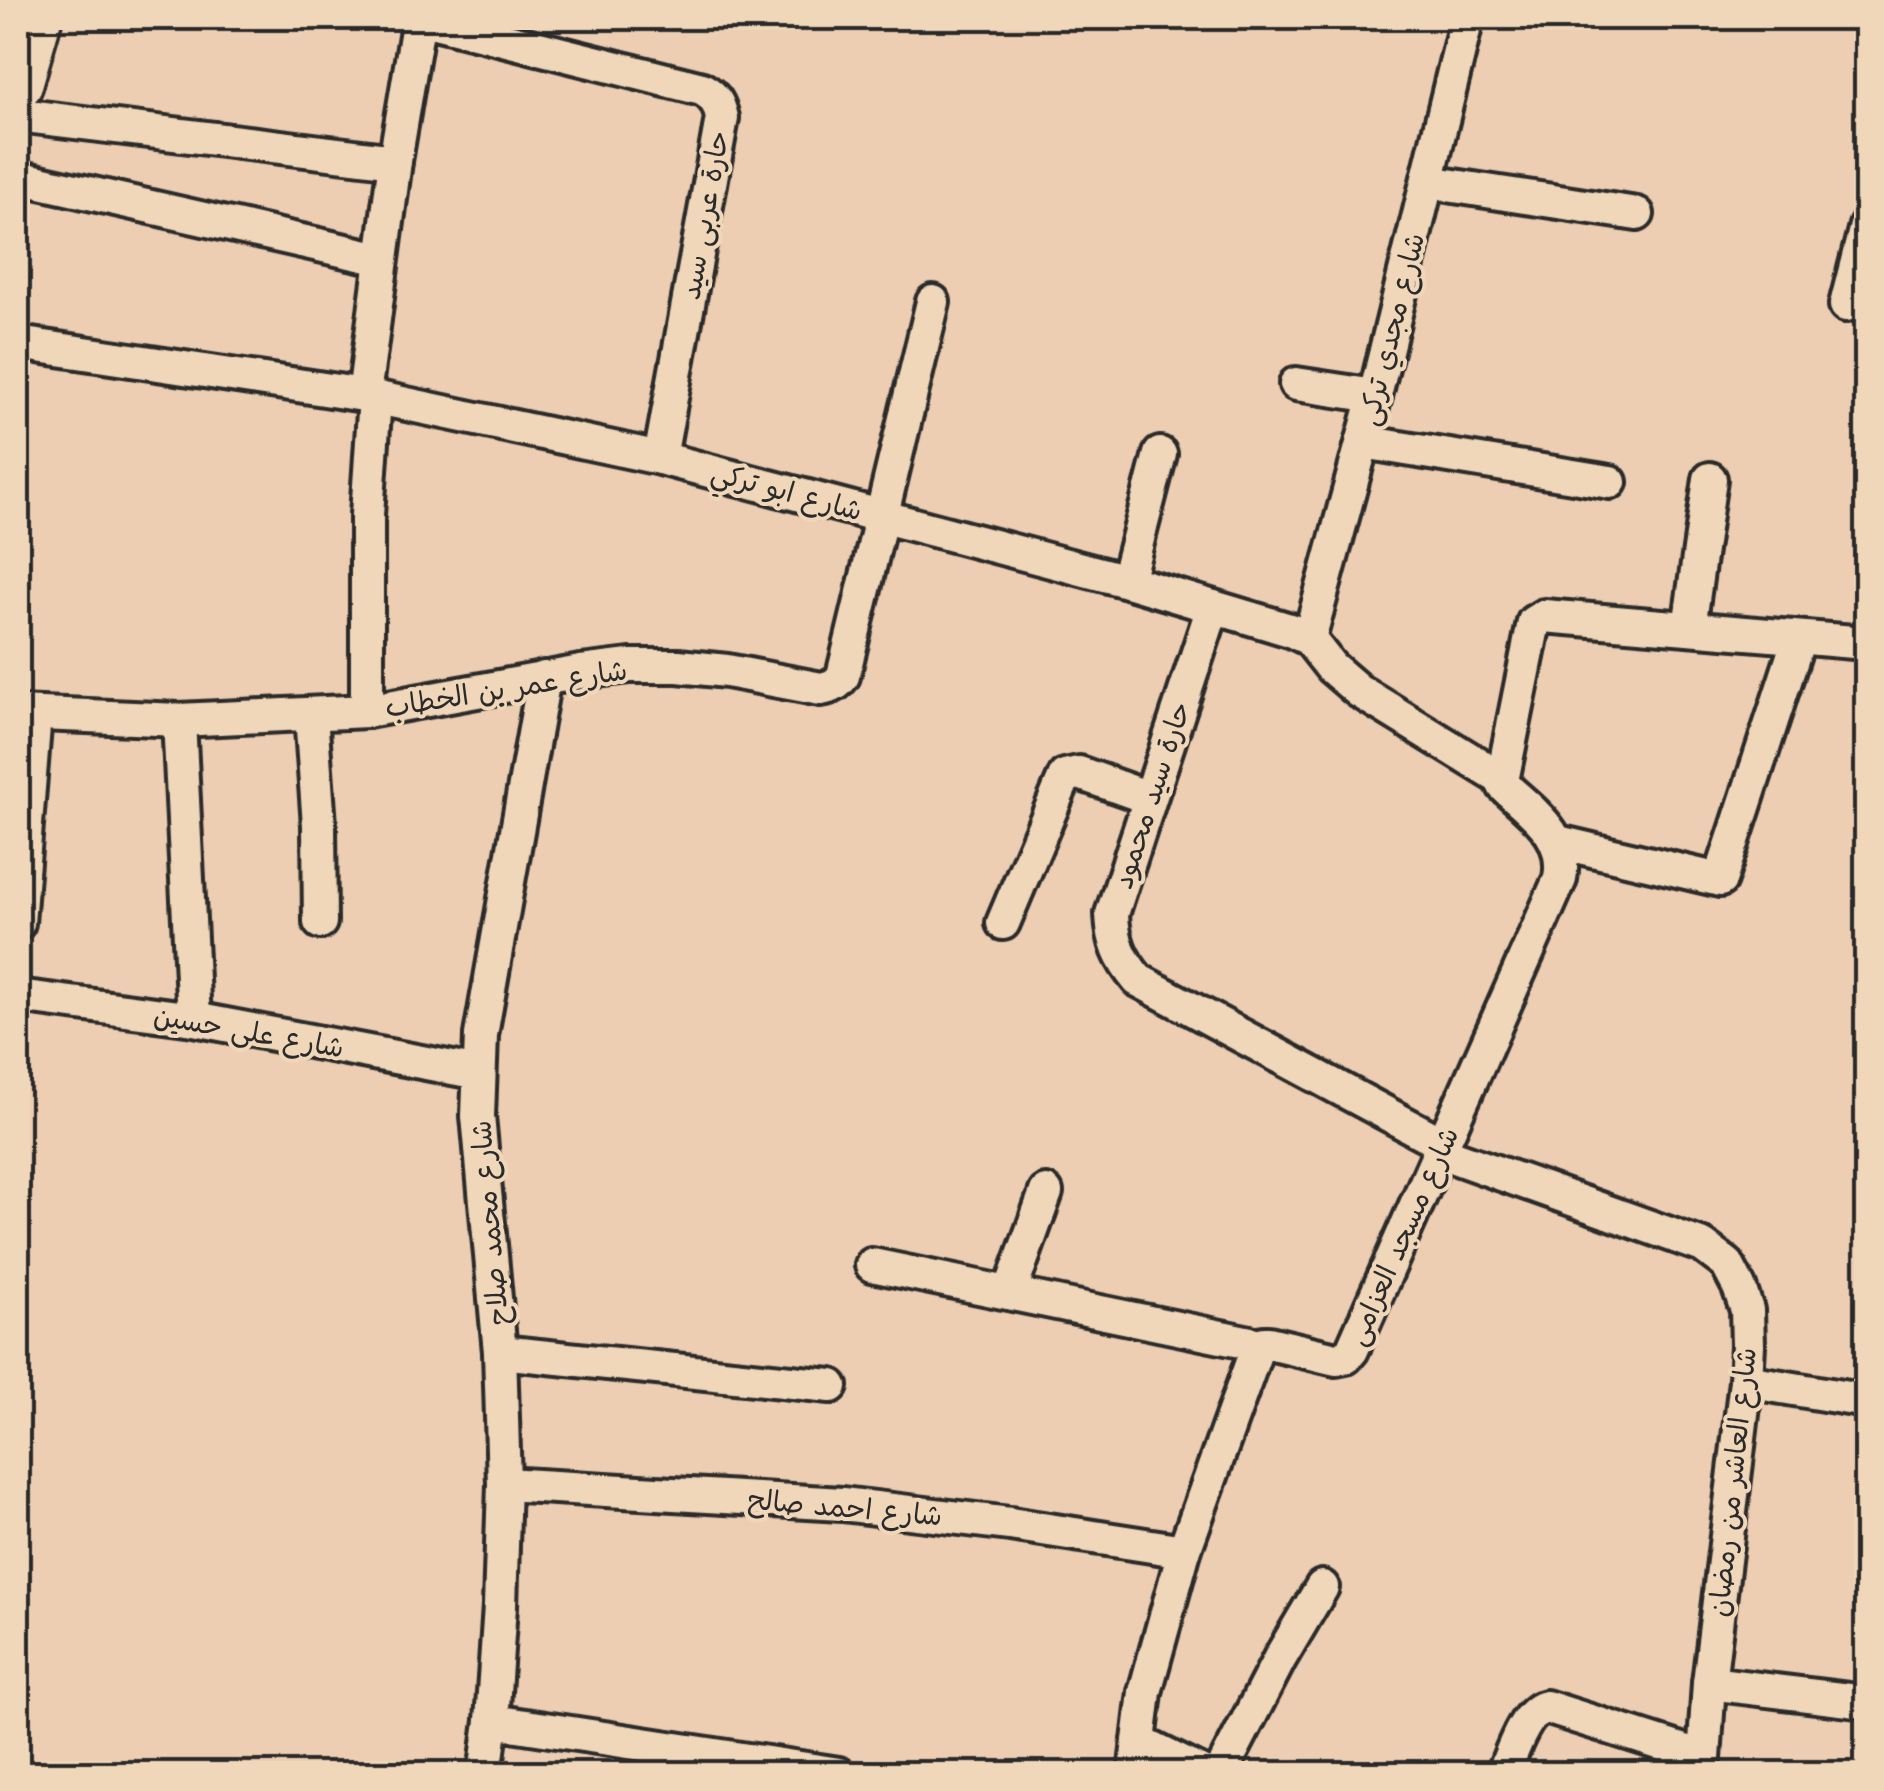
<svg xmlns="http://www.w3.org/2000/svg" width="1884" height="1791" font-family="'Shantell Sans','Playpen Sans Arabic',sans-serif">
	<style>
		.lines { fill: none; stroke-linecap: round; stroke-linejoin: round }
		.street-casing { stroke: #2b2b2b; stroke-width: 40 }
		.secondary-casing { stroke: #2b2b2b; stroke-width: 55 }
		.street { stroke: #f1d7b9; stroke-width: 32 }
		.secondary { stroke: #f1d7b9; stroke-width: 48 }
		.labels { text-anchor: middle; stroke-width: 8; stroke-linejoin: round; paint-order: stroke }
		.street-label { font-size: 28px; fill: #2b2b2b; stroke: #f1d7b9 }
	</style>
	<rect width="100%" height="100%" fill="#edceb2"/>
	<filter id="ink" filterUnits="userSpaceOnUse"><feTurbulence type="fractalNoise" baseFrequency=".01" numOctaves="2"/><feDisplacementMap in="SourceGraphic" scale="20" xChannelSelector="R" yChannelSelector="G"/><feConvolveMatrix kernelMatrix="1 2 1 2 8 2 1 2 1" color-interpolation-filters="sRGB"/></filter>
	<g filter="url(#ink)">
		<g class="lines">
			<defs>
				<g id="street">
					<path d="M18,115l377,46"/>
					<path d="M18,177l363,82"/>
					<path d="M1428,182l209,32"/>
					<path d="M1846,305l20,-79"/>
					<path d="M18,343l346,52 296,63 467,123 163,49 19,9 22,28 28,24 143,88"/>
					<path d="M1296,384l79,12"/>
					<path d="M364,395l31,-234 24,-143 283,71c13,7 17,15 20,29l-62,340"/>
					<path d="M1363,442l247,40"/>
					<path d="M1127,581l33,-127"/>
					<path d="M1213,607l-101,307c1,28 8,45 26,66l305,164"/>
					<path d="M1689,628l21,-149"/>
					<path d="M1309,639l66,-243 92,-378"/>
					<path d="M367,711v-196l8,-118"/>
					<path d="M18,713l161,7 188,-9 214,-39 49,-6h48l49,5 94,18c10,-2 16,-4 22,-13l90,-374"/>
					<path d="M311,715l8,110 1,97"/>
					<path d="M179,720l15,299"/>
					<path d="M1558,842l162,38 79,-242"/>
					<path d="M18,923l17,-209"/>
					<path d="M1003,923l62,-147 14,-3 70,25"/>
					<path d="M18,996l176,23 285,54"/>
					<path d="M1440,1152l263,94 24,18 12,23 8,23 1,35 -2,36 -37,302 -6,91"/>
					<path d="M872,1265l388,80"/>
					<path d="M1010,1292l36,-100"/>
					<path d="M500,1352l331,34"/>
					<path d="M1746,1381l120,20"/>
					<path d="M504,1484l338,20 168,20 174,27"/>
					<path d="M1709,1683l157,19"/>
					<path d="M492,1721l347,53"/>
					<path d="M1139,1742l65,32"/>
					<path d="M485,1774l7,-53 8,-115 4,-122 -4,-132 -22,-236 3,-81 63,-357"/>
					<path d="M1135,1774l10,-82 39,-141 73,-203 7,-5h5l67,16 10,-2 6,-7 208,-471c8,-44 -27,-66 -56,-93l-2,-5 32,-159 10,-6 322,27"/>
					<path d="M1220,1774l60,-116 42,-71"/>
					<path d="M1503,1774c9,-21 21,-63 43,-67l157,50"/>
				</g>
				<path id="secondary" d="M18,84l19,-66"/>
			</defs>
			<use href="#street" class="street-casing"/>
			<use href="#secondary" class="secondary-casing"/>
			<use href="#street" class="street"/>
			<use href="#secondary" class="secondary"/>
		</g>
	</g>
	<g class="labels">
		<g class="street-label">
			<text transform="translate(704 215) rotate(-80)" y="10">حارة عربى سيد</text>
			<text transform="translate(1391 329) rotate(-76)" y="10">شارع مجدي تركى</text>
			<text transform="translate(787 491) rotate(15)" y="10">شارع ابو تركي</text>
			<text transform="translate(506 688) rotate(-9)" y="10">شارع عمر بن الخطاب</text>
			<text transform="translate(1151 795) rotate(-72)" y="10">حارة سيد محمود</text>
			<text transform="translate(249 1031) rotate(10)" y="10">شارع على حسين</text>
			<text transform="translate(489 1223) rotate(-95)" y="10">شارع محمد صلاح</text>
			<text transform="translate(1402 1236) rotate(-66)" y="10">شارع مسجد العزامى</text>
			<text transform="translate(1732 1482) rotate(-84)" y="10">شارع العاشر من رمضان</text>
			<text transform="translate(845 1507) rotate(5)" y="10">شارع احمد صالح</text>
		</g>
	</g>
	<rect width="1884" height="1791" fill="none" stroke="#f1d7b9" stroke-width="60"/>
	<rect x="30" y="30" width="1824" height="1731" fill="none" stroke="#2b2b2b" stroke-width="4" filter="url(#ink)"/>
</svg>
